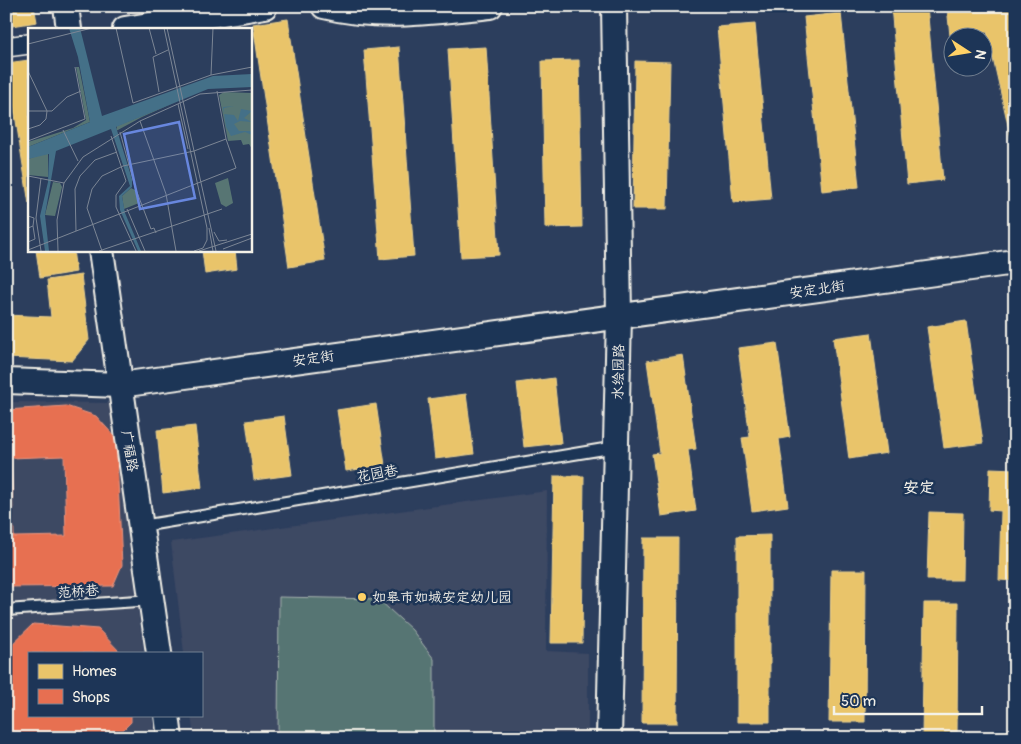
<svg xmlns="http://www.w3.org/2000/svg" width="1021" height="744" font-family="Pangolin,'LXGW WenKai TC',sans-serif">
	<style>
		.built { fill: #3d4864 }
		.grass { fill: #577573; stroke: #a6b3ae }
		.homes { fill: #e9c46a; stroke: #ecd290 }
		.shops { fill: #e76f51; stroke: #eb967e; fill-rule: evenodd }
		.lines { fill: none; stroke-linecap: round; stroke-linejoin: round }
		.service-casing { stroke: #f4f1e8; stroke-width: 14 }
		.minor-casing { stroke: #f4f1e8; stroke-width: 22 }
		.tertiary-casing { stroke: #f4f1e8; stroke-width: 28 }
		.service { stroke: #1d3557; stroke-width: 10 }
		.minor { stroke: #1d3557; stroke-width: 19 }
		.tertiary { stroke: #1d3557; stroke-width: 24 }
		.poi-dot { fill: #ffd166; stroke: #1d3557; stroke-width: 2 }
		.labels { text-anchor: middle; stroke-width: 5; stroke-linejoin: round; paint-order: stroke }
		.street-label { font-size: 14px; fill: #f4f1e8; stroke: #1d3557 }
		.poi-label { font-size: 14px; fill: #f4f1e8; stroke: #1d3557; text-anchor: start }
		.quarter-label { font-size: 16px; font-weight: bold; fill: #f4f1e8; stroke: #1d3557 }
		.inset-road { fill: none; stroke: #7c8695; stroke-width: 1 }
		.view { fill: #6887de; fill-opacity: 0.15; stroke: #6887de; stroke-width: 2.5 }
		.inset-edge { fill: none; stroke: #f4f1e8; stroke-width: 2.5 }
	</style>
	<rect width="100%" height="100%" fill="#2c3e5d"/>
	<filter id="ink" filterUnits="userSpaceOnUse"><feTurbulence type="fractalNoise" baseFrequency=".02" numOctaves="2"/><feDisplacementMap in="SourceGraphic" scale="10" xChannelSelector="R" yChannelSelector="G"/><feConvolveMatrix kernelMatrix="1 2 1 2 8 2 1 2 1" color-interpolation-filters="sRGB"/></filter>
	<g filter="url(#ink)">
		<g class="built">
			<path d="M6,402l104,1 34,250h-115v62h123l3,23h-149z"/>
			<path d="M547,491l-1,160 42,2v85h-394l-3,-23h10v-62h-17l-13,-111z"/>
		</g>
		<path class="grass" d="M279,597l99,2 34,31 22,29v78l-156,1z"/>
		<g class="homes">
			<path d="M6,6h28l3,16 -31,5z"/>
			<path d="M891,6h36l16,174 -36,4z"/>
			<path d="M947,6h68v150l-28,-124 -37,4z"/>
			<path d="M841,13l18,174 -37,4 -18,-174z"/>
			<path d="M288,19l37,242 -36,6 -36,-243z"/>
			<path d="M755,24l16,175 -38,3 -16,-175z"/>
			<path d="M399,47l15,209 -34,3 -16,-209z"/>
			<path d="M486,47l13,208 -38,2 -13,-208z"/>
			<path d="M29,60v144l-22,-141z"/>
			<path d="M579,60l3,167 -37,1 -3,-167z"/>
			<path d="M635,61l35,1 -3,147h-34z"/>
			<path d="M36,250h37l3,22 -36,6z"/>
			<path d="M202,250h33l2,19 -32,5z"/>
			<path d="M81,275l8,65 -17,21 -66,-3v-43l45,2 -4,-37z"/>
			<path d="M966,321l17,122 -39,5 -17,-121z"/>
			<path d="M871,333l16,120 -38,6 -16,-121z"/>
			<path d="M777,343l13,94 -11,2 9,67 -36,5 -10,-73 8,-1 -12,-89z"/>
			<path d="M683,355l13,94 -8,1 8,61 -35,5 -9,-62 8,-1 -13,-92z"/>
			<path d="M554,378l7,65 -37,4 -7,-64z"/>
			<path d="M466,394l8,60 -39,5 -7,-60z"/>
			<path d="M376,404l9,61 -39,6 -9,-61z"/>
			<path d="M284,416l8,59 -38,5 -8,-59z"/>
			<path d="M195,426l7,62 -39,5 -6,-63z"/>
			<path d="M990,468l25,1v112l-16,-1 2,-69 -12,-1z"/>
			<path d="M554,476h30l-2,167h-31z"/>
			<path d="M929,512l34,1 -1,67h-35z"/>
			<path d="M770,535v187h-33v-186z"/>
			<path d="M643,538h35l-1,185h-35z"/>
			<path d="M831,570h35l-1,152h-36z"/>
			<path d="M924,603h34l-1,135h-35z"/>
		</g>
		<g class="shops">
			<path d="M66,406l30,10 20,22 6,127 -9,21 -107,1v-177zM64,456l2,80 -52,1 -3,-79z"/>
			<path d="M33,624l65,5 23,24h-92v62h102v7l-16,16h-109v-88z"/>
		</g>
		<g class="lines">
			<defs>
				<g id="service">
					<path d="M142,526l474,-79"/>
					<path d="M6,610l146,-10"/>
				</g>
				<path id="minor" d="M6,47l23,-3"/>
				<g id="tertiary">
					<path d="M66,6l3,23"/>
					<path d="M324,6c56,14 110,6 166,0"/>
					<path d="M125,29l140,-23"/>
					<path d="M101,250l58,403"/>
					<path d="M6,381l114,4 895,-123"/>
					<path d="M167,715l3,23"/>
					<path d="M609,738l10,-422 -5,-310"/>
				</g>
			</defs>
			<use href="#service" class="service-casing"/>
			<use href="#minor" class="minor-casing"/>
			<use href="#tertiary" class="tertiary-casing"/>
			<use href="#service" class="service"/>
			<use href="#minor" class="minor"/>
			<use href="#tertiary" class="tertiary"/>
		</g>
	</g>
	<circle class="poi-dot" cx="362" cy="597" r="5"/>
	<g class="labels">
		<g class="street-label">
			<text transform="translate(817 289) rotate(-8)" y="5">安定北街</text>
			<text transform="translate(313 358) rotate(-8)" y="5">安定街</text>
			<text transform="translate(618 372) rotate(-89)" y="5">水绘园路</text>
			<text transform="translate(130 451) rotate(81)" y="5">广福路</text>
			<text transform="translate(377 473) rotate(-10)" y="5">花园巷</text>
			<text transform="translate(78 591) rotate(-4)" y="5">范桥巷</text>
		</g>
		<g class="poi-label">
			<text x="372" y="602">如皋市如城安定幼儿园</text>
		</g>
		<g class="quarter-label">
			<text x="919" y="493">安定</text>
		</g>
	</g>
	<g transform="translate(28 28)">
		<rect width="224" height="224" fill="#2c3e5d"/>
		<path d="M200,150l5,25 -7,4 -5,-3 -6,-21z" fill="#577573"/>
		<path d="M150,73l-36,16 -26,14 1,-5zM20,124v25l-20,-2v-16zM25,154l7,1 2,4 -7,29 -10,-1z" fill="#577573"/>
		<path d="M48,39h3l11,55 -62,25v-5l45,-14 13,-8zM196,64l28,1v56l-3,-5 -6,1 -2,-5 -13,1 -9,-46zM103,160l4,2 4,13 -15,6 -2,-13z" fill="#577573"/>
		<path d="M41,0h11l22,88 111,-40 39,-2v13l-44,2 -92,38 16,52v8l-10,9 3,17 16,38h-3l-18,-41 -1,-14 11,-10 -19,-57 -55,22 -11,64 4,36h-4l-5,-35 8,-34 1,-28 -21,5v-12l62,-25 -12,-65zM206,78l-10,2v6l10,1 4,6 3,-12 11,2 -8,7 8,4 -12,-1 -6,3 5,7h11l2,1v3l-7,-3 -14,4 -5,-9 -3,-20z" fill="#447088"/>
		<path class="inset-road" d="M88,0l17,75 78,-28 41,-8M121,0l7,26M136,0l43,200v12l-4,8 -9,3M139,0l49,223M0,16l64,-16M0,43l19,40 -1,8 -6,6 -12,4M183,47l2,-47M131,64l-6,-35 15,-7M150,76l10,45M0,83h24l15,-14 14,-6M112,93l26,73 10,57M35,102l15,31M92,104l15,55 16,42 3,-1 2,5M83,108l15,45 -10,14v12l20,44M0,113l57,-22 -10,-52M0,148l36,7M99,181l18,42M0,188l6,2 -1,8 -5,2M181,200l4,23M48,203l-1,-42 5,-13 15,-16 22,-8M186,204l5,9 8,-1M0,214l7,-3 -2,-13M195,221l29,-11M0,222l208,-82 -10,-29 -9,-48M13,223l-5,-33 5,-40M30,223l-1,-31 7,-37 19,-26 57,-36 60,-27 52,-4M71,223l123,-42M74,223l-15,-43 5,-19 10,-13 21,-10 71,-15 32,-12M171,223l53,-17"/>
		<path class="view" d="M151,94l16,76 -55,11 -16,-75z"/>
		<rect width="224" height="224" class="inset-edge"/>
	</g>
	<rect width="1021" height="744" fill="none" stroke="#1d3557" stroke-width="25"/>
	<rect x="12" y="12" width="996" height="719" fill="none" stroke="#f4f1e8" stroke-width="2" filter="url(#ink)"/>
	<rect x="28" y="652" width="175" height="65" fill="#1d3557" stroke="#738091"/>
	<rect x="38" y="664" width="25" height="15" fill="#e9c46a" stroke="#738091"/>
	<text x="72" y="676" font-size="15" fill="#f4f1e8">Homes</text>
	<rect x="38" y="689" width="25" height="15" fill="#e76f51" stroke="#738091"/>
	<text x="72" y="702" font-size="15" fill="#f4f1e8">Shops</text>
	<g transform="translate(968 52) rotate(102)"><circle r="24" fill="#1d3557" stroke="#738091"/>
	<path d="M0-4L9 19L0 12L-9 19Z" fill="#ffd166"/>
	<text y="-8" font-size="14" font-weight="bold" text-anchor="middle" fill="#f4f1e8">N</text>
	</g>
	<path d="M834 706v8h148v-8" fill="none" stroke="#f4f1e8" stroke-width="2.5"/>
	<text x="841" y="706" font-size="15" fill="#f4f1e8" stroke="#1d3557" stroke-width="4" paint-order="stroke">50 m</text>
</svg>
